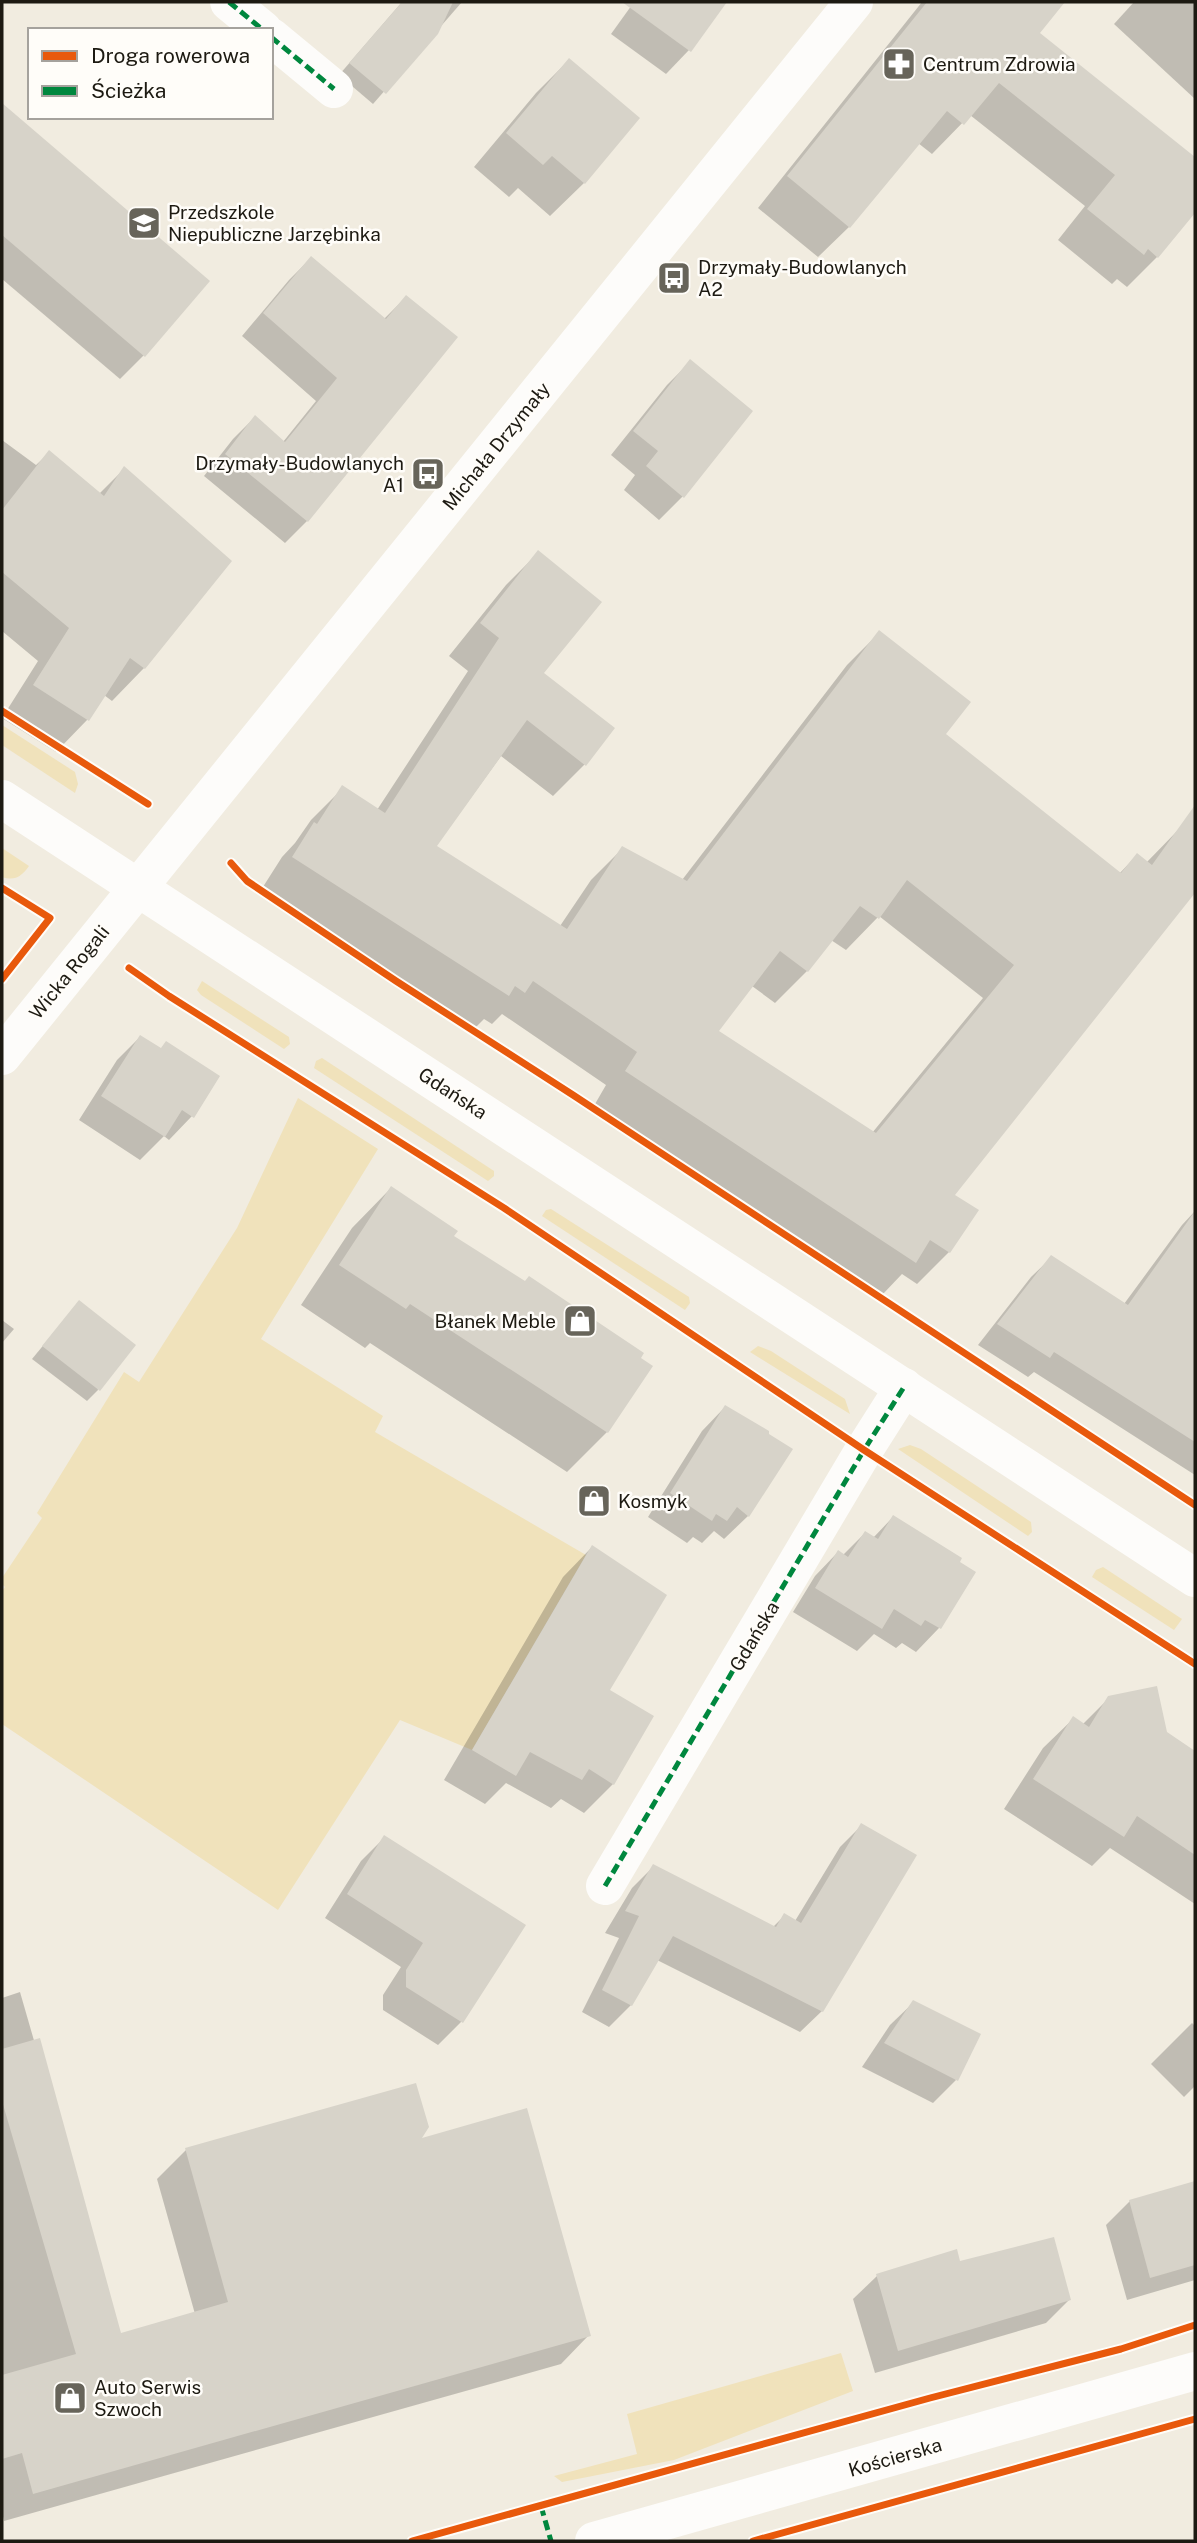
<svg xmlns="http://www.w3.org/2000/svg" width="1197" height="2543" font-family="'Public Sans',sans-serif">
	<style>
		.green { fill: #f0e2bb }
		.shadow { fill: #0003; fill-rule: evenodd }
		.building { fill: #d7d3c9; fill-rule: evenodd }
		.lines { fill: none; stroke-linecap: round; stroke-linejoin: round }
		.minor { stroke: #fdfcfa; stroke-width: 38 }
		.major { stroke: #fdfcfa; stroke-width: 38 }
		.quiet { stroke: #00873e; stroke-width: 5; stroke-dasharray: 10 5; stroke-linecap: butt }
		.cycleway-casing { stroke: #fffdf9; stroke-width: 11 }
		.cycleway { stroke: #e8590c; stroke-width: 7 }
		.labels { text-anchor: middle; stroke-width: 5; stroke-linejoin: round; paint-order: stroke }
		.poi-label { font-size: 19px; fill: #1d1a12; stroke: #fffdf9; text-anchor: start }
		.street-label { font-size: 19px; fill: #1d1a12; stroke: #fffdf9 }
	</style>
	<rect width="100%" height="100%" fill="#f1ece0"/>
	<g class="green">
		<path d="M2,725l73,47 3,12 -3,9 -73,-48z"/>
		<path d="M2,848l27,18c-8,11 -14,15 -27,11z"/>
		<path d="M202,981l87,56 1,7 -6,5 -83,-54 -4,-5z"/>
		<path d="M322,1058l172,113v5l-6,5 -174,-113 2,-7z"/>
		<path d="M298,1098l80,51 -117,190 122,77 -8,16 211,123 -114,195 -72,-30 -122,190 -276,-186v-133l3,-4 -3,-3v-6l40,-60 -5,-5 87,-141 15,10 98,-154z"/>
		<path d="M551,1209l138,88 1,6 -5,7 -143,-94 4,-6z"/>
		<path d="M758,1346l13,5 74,48 5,15 -100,-62z"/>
		<path d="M910,1445l11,4 110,73 1,10 -4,4 -130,-87z"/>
		<path d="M1103,1567l79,52 -8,11 -82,-53 4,-7z"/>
		<path d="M841,2353l12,38 -179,69 -112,22 -8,-6 83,-22 -10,-40z"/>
	</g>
	<g class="shadow">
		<path d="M402,2h60l-89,102 -34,-29z"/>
		<path d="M634,2h91l-36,48 -23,24 -55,-40z"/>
		<path d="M922,2h141l-26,31 158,127v41l-5,6 5,3 -38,47 -30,30 -10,-8 -5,5 -54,-44 27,-34 -115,-91 -38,39 -14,-11 -69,84 -31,30 -60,-49z"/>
		<path d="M1134,2h61v97l-81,-75z"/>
		<path d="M569,60l15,123 -34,33 -32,-28 -9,9 -35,-30 62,-74z"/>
		<path d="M2,105l206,176 -65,75 -23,23 -118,-100z"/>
		<path d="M311,258l73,61 22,-22 -99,224 -22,22 -81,-67 29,-37 22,-22 28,25 33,-41 -74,-65 47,-56z"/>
		<path d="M690,362l-7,134 -24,24 -35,-30 11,-15 -24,-20 56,-70z"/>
		<path d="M2,440l34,25 13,-12 50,41 25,-25 20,199 -32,33 -8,-6 -16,24 -32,33 -54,-34 36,-57 -36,-30z"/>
		<path d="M538,553l4,120 43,91 -32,32 -52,-40 -66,91 125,79 31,-46 32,-32 59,32 165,-215 32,-32 65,102 175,139 18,-19 9,8 36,-37 13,11v53l-242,305 23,16 -27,41 -32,32 -15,-10 -19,20 -288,-190 11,-19 -104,-71 -10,10 -8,-5 -8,8 -215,-137 21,-33 13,-14 16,-23 32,-32 34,22 91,-139 -19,-15 57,-71zM879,916l104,82 -111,135 -155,-102 35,-45 23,17 32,-32 24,-31 15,10z"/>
		<path d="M140,1037l52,79 -23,24 -5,-4 -24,24 -61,-40 38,-60z"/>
		<path d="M391,1188l61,48 198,131 -43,65 -40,40 -197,-129 -5,5 -64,-43 51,-77z"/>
		<path d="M1195,1211v123l-7,10 7,5v126l-161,-103 -6,5 -50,-32 53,-68 21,-20 72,47 58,-79z"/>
		<path d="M79,1302l19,88 -11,11 -55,-42z"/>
		<path d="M2,1320l12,9 -12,14z"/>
		<path d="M725,1407l66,43 -43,66 -24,23 -10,-8 -12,12 -9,-6 -6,6 -39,-26 54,-86z"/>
		<path d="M893,1517l81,56 -35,55 -23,24 -14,-9 -6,5 -22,-14 -17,17 -64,-39 22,-36 23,-24 5,3 22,-22 8,5z"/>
		<path d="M592,1547l16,144 5,93 -29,29 -23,-14 -10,9 -45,-25 -21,21 -41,-24 119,-203z"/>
		<path d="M1109,1698l70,99 16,-25v132l-85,-56 -18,18 -88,-57 39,-61 30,-29 9,6z"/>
		<path d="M862,1825l-40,186 -22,21 -143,-72 -26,45 -22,22 -27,-15 37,-74 -14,-5 27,-45 22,-22 119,61 11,-11 11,5 45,-74z"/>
		<path d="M385,1837l138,88 -62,97 -23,23 -55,-35v-15l18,-28 -76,-49 36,-57z"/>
		<path d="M20,1992l99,343 76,-21 -38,-135 29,-29 232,-9 171,194 -28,29 -557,157 -2,-9v-514z"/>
		<path d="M914,2002l42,78 -23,23 -71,-36 28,-42z"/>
		<path d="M1192,2023l3,3v60l-11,11 -33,-33z"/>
		<path d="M1195,2182v98l-68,20 -21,-75 24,-24z"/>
		<path d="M959,2263l110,37 -23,23 -171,50 -22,-74 24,-23z"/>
	</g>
	<g class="building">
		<path d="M402,2h51l-15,32 -52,60 -37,-31z"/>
		<path d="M622,2h105l-36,50z"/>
		<path d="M927,2h138l-25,31 155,124v56l-37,45 -10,-9 -4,6 -57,-46 28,-34 -116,-92 -35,42 -17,-14 -97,117 -63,-52z"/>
		<path d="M569,58l71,60 -55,66 -33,-28 -9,9 -37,-32z"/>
		<path d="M2,103l208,178 -65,76 -143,-122z"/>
		<path d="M311,256l75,63 20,-24 52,42 -150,185 -83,-68 30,-39 30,27 52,-64 -74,-65z"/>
		<path d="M690,359l63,52 -69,87 -38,-32 12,-15 -25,-20z"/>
		<path d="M49,450l55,46 20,-30 108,95 -87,108 -15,-11 -41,63 -56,-36 36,-57 -67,-56v-62z"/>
		<path d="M538,550l64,52 -58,71 71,55 -29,38 -59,-46 -90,126 130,83 55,-83 65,35 192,-251 92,72 -25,32 175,139 16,-20 15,12 43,-60v88l-240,302 24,15 -29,43 -20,-13 -14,23 -291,-192 12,-19 -104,-71 -8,12 -10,-7 -6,10 -217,-139 22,-35 3,2 25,-39 43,28 114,-175 -19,-15zM907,880l107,85 -138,168 -157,-102 61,-80 28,21 52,-66 19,13z"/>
		<path d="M140,1035l21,13 5,-7 54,35 -26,42 -12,-8 -17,27 -64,-41z"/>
		<path d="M391,1186l67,45 -4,5 71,45 4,-5 115,77 -3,5 12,8 -45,67 -198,-129 -4,5 -67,-44z"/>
		<path d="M1195,1211v231l-141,-90 -4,6 -53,-34 54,-69 77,50z"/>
		<path d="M79,1300l57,45 -36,46 -58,-45z"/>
		<path d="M725,1405l44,26v3l24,15 -44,68 -12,-10 -10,14 -11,-7 -4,7 -42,-28z"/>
		<path d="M893,1515l69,43 -2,4 16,10 -35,57 -16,-9 -4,6 -27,-17 -12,20 -67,-41 23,-38 10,7 17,-26 13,8z"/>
		<path d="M592,1545l75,50 -57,95 44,26 -40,69 -25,-16 -7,11 -52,-28 -14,24 -44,-26z"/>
		<path d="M1157,1686l10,46 28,19v104l-58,-39 -13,21 -91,-58 40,-63 16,11 19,-31z"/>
		<path d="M861,1823l56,32 -94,157 -150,-76 -41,70 -30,-16 37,-74 -14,-5 28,-47 123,63 8,-14 17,10z"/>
		<path d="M384,1835l142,90 -63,98 -57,-36v-17l17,-27 -76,-49z"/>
		<path d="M913,2000l68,34 -23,47 -74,-38z"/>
		<path d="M40,2038l81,295 107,-31 -43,-154 231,-65 13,44 -7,11 105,-30 64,228 -558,158 -11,-41 -20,6v-84l74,-21 -74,-253v-52z"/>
		<path d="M1195,2181v84l-45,13 -21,-78z"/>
		<path d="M1054,2237l17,63 -173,51 -22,-77 81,-25 3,12z"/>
	</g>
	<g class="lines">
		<g class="minor">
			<path d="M229,2l34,28"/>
			<path d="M271,37l63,52"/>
			<path d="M2,1056l852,-1054"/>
			<path d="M605,1886l259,-436 40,-63"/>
		</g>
		<g class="major">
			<path d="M2,799l1193,779"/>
			<path d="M594,2541l601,-170"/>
		</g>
		<g class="quiet">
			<path d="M229,2l34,28"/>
			<path d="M271,37l63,52"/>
			<path d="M605,1886l259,-436 40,-63"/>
			<path d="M541,2506l10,35"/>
		</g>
		<defs>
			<g id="cycleway">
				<path d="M2,711l146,93"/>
				<path d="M231,863l16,18 149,100 177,114 622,410"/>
				<path d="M2,888l48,30 -48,61"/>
				<path d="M129,968l40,28 335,212 360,242 331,214"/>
				<path d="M412,2541l518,-143 191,-49 74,-24"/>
				<path d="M753,2541l442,-122"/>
			</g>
		</defs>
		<use href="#cycleway" class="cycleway-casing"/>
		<use href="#cycleway" class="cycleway"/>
	</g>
	<defs>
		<symbol id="pharmacy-square" viewBox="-11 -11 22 22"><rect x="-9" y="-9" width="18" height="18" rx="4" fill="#67645a" stroke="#fffdf9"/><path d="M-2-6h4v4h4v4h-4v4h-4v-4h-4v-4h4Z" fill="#fff"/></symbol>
		<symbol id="school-square" viewBox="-11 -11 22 22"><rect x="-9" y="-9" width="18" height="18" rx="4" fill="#67645a" stroke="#fffdf9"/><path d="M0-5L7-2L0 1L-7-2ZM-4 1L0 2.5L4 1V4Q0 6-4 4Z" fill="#fff"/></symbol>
		<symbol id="bus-square" viewBox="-11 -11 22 22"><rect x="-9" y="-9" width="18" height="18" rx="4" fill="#67645a" stroke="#fffdf9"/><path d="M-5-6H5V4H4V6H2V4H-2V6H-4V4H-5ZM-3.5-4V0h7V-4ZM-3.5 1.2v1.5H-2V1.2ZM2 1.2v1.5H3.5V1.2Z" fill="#fff"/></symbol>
		<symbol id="shop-square" viewBox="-11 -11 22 22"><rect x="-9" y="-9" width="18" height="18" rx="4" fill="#67645a" stroke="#fffdf9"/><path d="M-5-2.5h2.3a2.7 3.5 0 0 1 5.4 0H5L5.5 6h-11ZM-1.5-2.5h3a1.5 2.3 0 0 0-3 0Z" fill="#fff"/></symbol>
	</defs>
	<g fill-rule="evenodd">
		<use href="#pharmacy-square" x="880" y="45" width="38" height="38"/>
		<use href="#school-square" x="125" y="204" width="38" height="38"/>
		<use href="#bus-square" x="655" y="259" width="38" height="38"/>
		<use href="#bus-square" x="409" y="455" width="38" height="38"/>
		<use href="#shop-square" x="561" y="1302" width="38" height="38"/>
		<use href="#shop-square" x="575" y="1482" width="38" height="38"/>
		<use href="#shop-square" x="51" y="2379" width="38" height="38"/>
	</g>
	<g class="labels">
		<g class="poi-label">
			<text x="923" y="71">Centrum Zdrowia</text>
			<text x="168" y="219">Przedszkole<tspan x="168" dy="22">Niepubliczne Jarzębinka</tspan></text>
			<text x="698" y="274">Drzymały-Budowlanych<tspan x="698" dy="22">A2</tspan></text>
			<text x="404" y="470" text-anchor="end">Drzymały-Budowlanych<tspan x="404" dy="22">A1</tspan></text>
			<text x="556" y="1328" text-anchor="end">Błanek Meble</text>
			<text x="618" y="1508">Kosmyk</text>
			<text x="94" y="2394">Auto Serwis<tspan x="94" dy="22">Szwoch</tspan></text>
		</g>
		<g class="street-label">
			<text transform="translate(496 446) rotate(-51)" y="7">Michała Drzymały</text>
			<text transform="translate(69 972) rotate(-51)" y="7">Wicka Rogali</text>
			<text transform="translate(453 1093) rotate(33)" y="7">Gdańska</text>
			<text transform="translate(754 1636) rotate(-59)" y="7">Gdańska</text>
			<text transform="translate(895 2457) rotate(-16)" y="7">Kościerska</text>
		</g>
	</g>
	<rect width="1197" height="2543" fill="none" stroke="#1d1a12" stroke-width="7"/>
	<rect x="28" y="28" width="245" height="91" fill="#fffdf9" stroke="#a5a29d" stroke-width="2"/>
	<rect x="42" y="51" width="35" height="10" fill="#e8590c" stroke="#a5a29d" stroke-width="2"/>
	<text x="91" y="63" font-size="21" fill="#1d1a12">Droga rowerowa</text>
	<rect x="42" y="86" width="35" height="10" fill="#00873e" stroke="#a5a29d" stroke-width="2"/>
	<text x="91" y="98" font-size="21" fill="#1d1a12">Ścieżka</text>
</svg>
